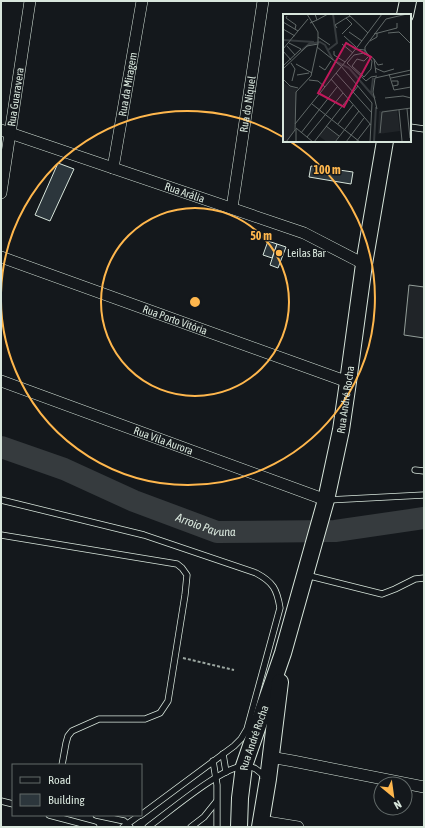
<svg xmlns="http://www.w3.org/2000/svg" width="425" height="828" font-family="'Asap Condensed',sans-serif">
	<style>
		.green { fill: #202428; stroke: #939e99 }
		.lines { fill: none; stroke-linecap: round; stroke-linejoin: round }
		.river { stroke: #363b3e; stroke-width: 22 }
		.building { fill: #2c363c; stroke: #d8e6dc }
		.lane-casing { stroke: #d8e6dc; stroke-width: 7 }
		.street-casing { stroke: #d8e6dc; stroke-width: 12 }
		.secondary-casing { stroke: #d8e6dc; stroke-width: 18 }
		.path { stroke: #9da8a2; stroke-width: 2; stroke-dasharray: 3 2; stroke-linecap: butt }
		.lane { stroke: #14181c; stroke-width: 5.5 }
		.street { stroke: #14181c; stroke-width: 11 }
		.secondary { stroke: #14181c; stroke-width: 16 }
		.ring { fill: none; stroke: #ffb74d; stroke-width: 2 }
		.poi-dot { fill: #ffb74d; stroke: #14181c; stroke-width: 1.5 }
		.labels { text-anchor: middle; stroke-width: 3; stroke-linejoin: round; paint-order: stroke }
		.street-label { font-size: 11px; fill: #d8e6dc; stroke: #14181c }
		.poi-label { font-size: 11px; fill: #d8e6dc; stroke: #14181c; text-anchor: start }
		.water-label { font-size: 12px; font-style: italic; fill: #d8e6dc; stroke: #14181c }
		.inset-river { fill: none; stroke: #363b3e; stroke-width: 2 }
		.inset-road { fill: none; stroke: #626a69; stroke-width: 1 }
		.view { fill: #c2185b; fill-opacity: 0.15; stroke: #c2185b; stroke-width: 2 }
		.inset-edge { fill: none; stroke: #d8e6dc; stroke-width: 2 }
		.centre { fill: #ffb74d; stroke: #14181c; stroke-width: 2 }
		.ring-label { font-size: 12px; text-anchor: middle; font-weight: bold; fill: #ffb74d; stroke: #14181c; stroke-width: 3; stroke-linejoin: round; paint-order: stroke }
	</style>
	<rect width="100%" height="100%" fill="#14181c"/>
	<path class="green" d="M409,285l15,2v51l-20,-3z"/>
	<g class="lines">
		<path class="river" id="s1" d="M1,447l63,22 70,32 83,31 118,-1 89,-13"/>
	</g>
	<g class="building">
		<path d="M58,163l16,6 -24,52 -15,-6z"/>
		<path d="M311,166l42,6 -2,12 -42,-7z"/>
		<path d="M268,241l9,3 -5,14 -9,-3z"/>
		<path d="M277,244l9,3 -8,21 -8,-3z"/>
	</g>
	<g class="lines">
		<defs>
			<g id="lane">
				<path d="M410,127l14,2"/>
				<path d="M415,470l9,1"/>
				<path d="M1,500l143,35 112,38c17,9 21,16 24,35l-33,121 -6,10 -7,7 -93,69"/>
				<path d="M328,500l96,-5"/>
				<path d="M1,535l176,29 5,4 5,7 -2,20 -17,106 -8,12 -15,6h-46l-27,12 -4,5 -2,7 -4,22"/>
				<path d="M306,575l76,19 13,-5 20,-10 9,-1"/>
				<path d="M223,754l3,18"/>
				<path d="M213,761l4,24v42"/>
				<path d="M1,801l12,3"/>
				<path d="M49,815l45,12"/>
				<path d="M96,815l28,6 6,6"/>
				<path d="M123,827l17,-12"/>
				<path d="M148,827c20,-14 73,-60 96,-61 9,-1 15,5 21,11"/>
				<path d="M191,827l13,-10 12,-15"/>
			</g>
			<g id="street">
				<path id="s2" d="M1,130l303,103 60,31"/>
				<path id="s3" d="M113,168l29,-167"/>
				<path id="s4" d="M1,193l29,-192"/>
				<path id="s5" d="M232,208l31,-207"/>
				<path id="s6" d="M1,257l347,125"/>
				<path id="s7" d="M1,381l325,119"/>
				<path d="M270,757l23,4 131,26"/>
				<path d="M261,821l37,6"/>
			</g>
			<g id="secondary">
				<path d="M405,15l3,-14"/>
				<path id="s8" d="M239,827l1,-29 4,-32 39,-113 43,-153 15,-70 7,-48 16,-118 21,-123"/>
				<path d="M260,827l8,-48 12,-97"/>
			</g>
		</defs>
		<use href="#lane" class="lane-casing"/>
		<use href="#street" class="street-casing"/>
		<use href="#secondary" class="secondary-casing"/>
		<path class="path" d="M183,658l51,12"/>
		<use href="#lane" class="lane"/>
		<use href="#street" class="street"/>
		<use href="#secondary" class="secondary"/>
	</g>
	<g class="ring">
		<circle cx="195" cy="302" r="94"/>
		<path d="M291 142A187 187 0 1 1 283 137"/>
	</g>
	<circle class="poi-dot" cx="279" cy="253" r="4"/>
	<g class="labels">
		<g class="street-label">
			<text dy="4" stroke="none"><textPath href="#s3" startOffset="85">Rua da Miragem</textPath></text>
			<text dy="4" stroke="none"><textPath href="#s4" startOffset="97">Rua Guaravera</textPath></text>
			<text dy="4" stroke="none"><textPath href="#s5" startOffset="105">Rua do Níquel</textPath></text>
			<text dy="4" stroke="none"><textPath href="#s2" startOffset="194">Rua Arália</textPath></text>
			<text dy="4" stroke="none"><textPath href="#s6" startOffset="185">Rua Porto Vitória</textPath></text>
			<text dy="4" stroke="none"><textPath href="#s8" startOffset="442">Rua André Rocha</textPath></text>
			<text dy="4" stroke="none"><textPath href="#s7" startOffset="173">Rua Vila Aurora</textPath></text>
			<text dy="4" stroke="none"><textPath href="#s8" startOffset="91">Rua André Rocha</textPath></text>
		</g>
		<g class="poi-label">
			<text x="287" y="257">Leilas Bar</text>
		</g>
		<g class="water-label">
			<text dy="4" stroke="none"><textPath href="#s1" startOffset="220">Arroio Pavuna</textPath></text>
		</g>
	</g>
	<g transform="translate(283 14)">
		<rect width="128" height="128" fill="#14181c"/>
		<path d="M0,67l2,3 12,5 -3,42 -8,11h-3zM114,95l3,22 -22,3 1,-23zM43,113l13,9 -5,6h-7l-8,-6z" fill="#202428"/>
		<path class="inset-river" d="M0,26l31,2M45,36l9,-7 -4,-29M18,37l8,-7 11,-2 5,3 8,15M54,48l12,6 26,30M88,80l2,-16M91,128l2,-35"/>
		<path class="inset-road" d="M65,0l20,19M4,2l-1,2 10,7 -1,4M34,6l11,-6M0,8l15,9M27,9l7,-3 -2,-6M54,14l-2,-3 11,-7M0,15l12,7M66,18l13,9M105,19l11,-1 12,12M59,20l10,-10 -6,-6 4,-2M91,20l23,-6v-5M61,22l12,11M35,23l12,8M87,27l7,-4v-4M63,28l9,7 10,1 7,11 -1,8 -7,8 -12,-11 5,-7 7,2 4,-4M59,30l11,9M4,32l8,9M75,32l24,-32M34,33l24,19 31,37 -2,39M0,35l25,-30M0,37l8,9M51,37v4l11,7M81,39l-10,2 -7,8 19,18 5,-4 6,-1M83,39l8,6 2,14M82,41v-8l21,-28 21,-5M91,45l4,6 5,-1M8,49l4,6 -3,12M13,50l16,9M0,52l18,-17 -12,-6M36,52l6,4 6,-9M92,54l9,4 10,-3M0,55l24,-23 11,-2M53,59l36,40M106,60l5,16 17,-3M14,61l12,-2M108,64l20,-4M0,65l7,7 8,2M48,65l40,46M26,66l9,1 7,6M109,67h6v4l-5,1M102,84l18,-2 8,2M29,90l48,38M94,95l-4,-17 2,-14 36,-8M124,95l3,29M116,96l3,31M12,110l63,-78M55,110l15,-19M43,112l13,10M13,114l17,14M18,119l36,-46M97,119l2,-21 29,-4M24,123l36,-44M3,128l9,-12 1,-38 15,-16 7,-32v-12l-11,-18M13,128v-13M31,128l44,-56M52,128l24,-31M63,128l18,-24M73,128l14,-18"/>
		<path class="view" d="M63,29l25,14 -27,50 -26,-14z"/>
		<rect width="128" height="128" class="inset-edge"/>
	</g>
	<circle cx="195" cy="302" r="6" class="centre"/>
	<g class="ring-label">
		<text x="327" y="174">100 m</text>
		<text x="261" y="240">50 m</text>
	</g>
	<rect width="425" height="828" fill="none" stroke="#d8e6dc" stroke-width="4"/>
	<rect x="12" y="764" width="130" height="52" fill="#14181c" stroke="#626a69"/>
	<rect x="20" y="777" width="20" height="6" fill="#14181c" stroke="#626a69"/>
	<text x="48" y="784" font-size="12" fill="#d8e6dc">Road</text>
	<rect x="20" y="794" width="20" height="12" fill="#2c363c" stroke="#626a69"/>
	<text x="48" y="804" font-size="12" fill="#d8e6dc">Building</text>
	<g transform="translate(393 796) rotate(151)"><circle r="19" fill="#14181c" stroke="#626a69"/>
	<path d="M0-3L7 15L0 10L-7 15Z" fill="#ffb74d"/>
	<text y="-6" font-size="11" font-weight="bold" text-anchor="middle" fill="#d8e6dc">N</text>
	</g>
</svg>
